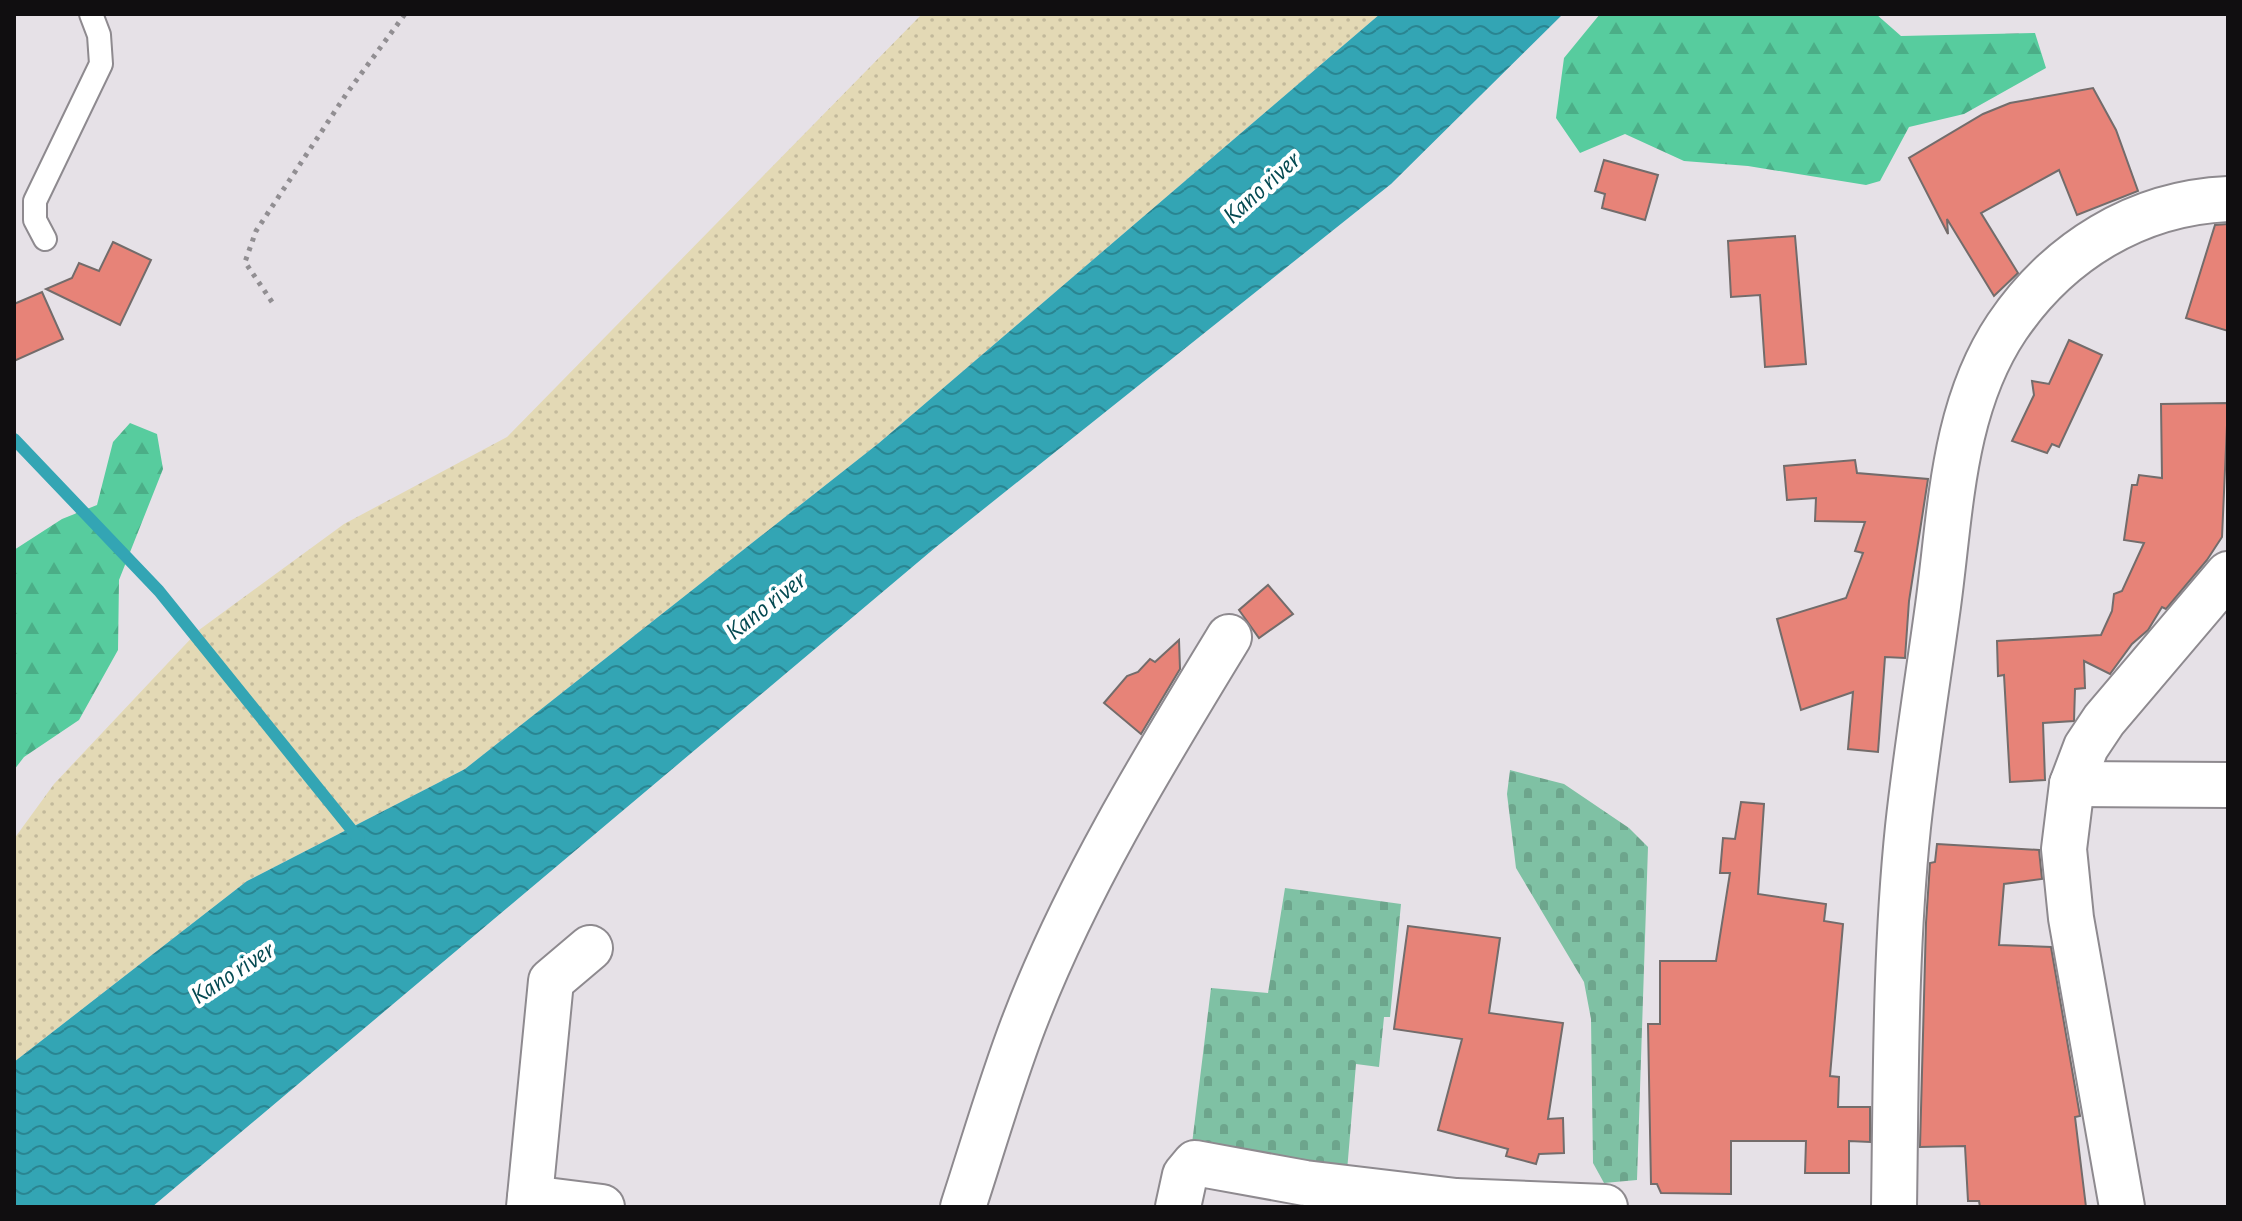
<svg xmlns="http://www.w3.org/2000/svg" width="2242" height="1221" font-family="'Alegreya Sans',sans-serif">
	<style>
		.forest { fill: url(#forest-firs) }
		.sand { fill: url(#sand-dots) }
		.cemetery { fill: url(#cemetery-stones) }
		.water { fill: url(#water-waves) }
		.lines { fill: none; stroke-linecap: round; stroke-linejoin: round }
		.stream { stroke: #33a5b4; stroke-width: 12 }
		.building { fill: #e78378; stroke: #736c6b; stroke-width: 2 }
		.lane-casing { stroke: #8e8a8f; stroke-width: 26 }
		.street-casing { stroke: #8e8a8f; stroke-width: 48 }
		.path { stroke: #918e92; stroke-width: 5; stroke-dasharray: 4 6; stroke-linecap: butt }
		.lane { stroke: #fff; stroke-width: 22 }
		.street { stroke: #fff; stroke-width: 44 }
		.labels { text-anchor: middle; stroke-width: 8; stroke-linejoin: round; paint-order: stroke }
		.water-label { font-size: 26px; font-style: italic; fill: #044951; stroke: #fff }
	</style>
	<defs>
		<pattern id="forest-firs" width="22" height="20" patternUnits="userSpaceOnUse" patternTransform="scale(2)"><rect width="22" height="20" fill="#57cc9e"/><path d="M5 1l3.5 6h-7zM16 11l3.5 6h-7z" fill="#4bae87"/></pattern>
		<pattern id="sand-dots" width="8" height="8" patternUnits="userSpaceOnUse" patternTransform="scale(2)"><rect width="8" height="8" fill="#e3d9b5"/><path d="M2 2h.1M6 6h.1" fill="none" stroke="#c2b99b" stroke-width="1.8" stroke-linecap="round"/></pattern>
		<pattern id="cemetery-stones" width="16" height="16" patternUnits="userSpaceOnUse" patternTransform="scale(2)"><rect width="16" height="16" fill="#7fc1a4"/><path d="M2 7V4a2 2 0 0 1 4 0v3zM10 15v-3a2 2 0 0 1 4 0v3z" fill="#6da58c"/></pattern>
		<pattern id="water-waves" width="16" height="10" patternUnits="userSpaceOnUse" patternTransform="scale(2)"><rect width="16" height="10" fill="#33a5b4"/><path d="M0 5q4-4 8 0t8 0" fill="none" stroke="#2a8591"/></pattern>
	</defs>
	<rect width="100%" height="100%" fill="#e6e1e7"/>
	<g class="forest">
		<path d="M1600,14h276l25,22 134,-3 11,35 -82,46 -55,13 -29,54 -14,4 -118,-19 -64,-5 -59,-27 -45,19 -24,-35 8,-60z"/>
		<path d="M130,423l27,11 6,35 -44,111 -1,70 -39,70 -55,37 -10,13v-220l48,-31 35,-14 16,-63z"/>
	</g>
	<path class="sand" d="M922,14h458l-501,429 -414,326 -218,112 -233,181v-223l40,-55 145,-154 145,-106 163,-87z"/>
	<g class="cemetery">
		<path d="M1510,770l54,14 65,44 19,19 -11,333 -33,3 -11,-20 -2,-144 -7,-37 -68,-114 -9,-74z"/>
		<path d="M1285,888l116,16 -11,113h-6l-5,50 -23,-3 -9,107 -156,-19 20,-164 57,5z"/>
	</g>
	<path class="water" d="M1380,14h183l-172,170 -455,363 -784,660h-138v-145l233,-181 218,-112 414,-326z"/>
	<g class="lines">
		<path class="stream" d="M14,439l145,152 200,248"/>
	</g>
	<g class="building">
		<path d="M2093,88l23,42 22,61 -61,24 -18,-45 -78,43 37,60 -24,23 -47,-77 1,15 -39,-76 74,-44 27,-11z"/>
		<path d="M1604,160l54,15 -13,45 -43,-12 3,-14 -10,-3z"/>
		<path d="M2228,224v107l-42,-13 29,-93z"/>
		<path d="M1795,236l11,128 -41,3 -5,-72 -29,2 -3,-56z"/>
		<path d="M113,242l38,18 -31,65 -74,-36 26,-11 7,-15 20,8z"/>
		<path d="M42,292l21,47 -49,22v-57z"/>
		<path d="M2069,340l33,15 -43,92 -7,-3 -5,9 -35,-12 22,-46 -2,-14 17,3z"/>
		<path d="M2228,403l-6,134 -15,23 -41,49 -4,-2 -14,23 -16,14 -22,30 -26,-13 1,27 -10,1 -1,32 -31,2 2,57 -35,2 -6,-107 -6,1 -1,-35 104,-6 11,-24 2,-17 8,-3 22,-48 -20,-3 8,-55h5l2,-10 23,3 -1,-74z"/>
		<path d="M1855,460l2,13 71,6 -19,122 -4,57 -20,-1 -7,95 -30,-3 5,-57 -52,18 -24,-91 69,-21 17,-45 -8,-2 10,-29 -50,-1 1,-23 -29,2 -3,-34z"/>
		<path d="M1268,585l25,29 -34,24 -20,-28z"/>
		<path d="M1179,640l1,29 -39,65 -37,-31 23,-27 11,-4 12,-13 5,3z"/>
		<path d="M1741,802l23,2 -6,90 68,10 -2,17 19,3 -13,152 9,1 -1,30h32v35l-21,-1v32h-44l1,-32h-75v53l-70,-1 -4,-9h-6l-3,-160h12v-63h56l14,-88h-10l3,-35 12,1z"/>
		<path d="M1937,844l102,6 3,29 -38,5 -5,61 52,2 29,169 -5,1 11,90h-106l-1,-6h-11l-3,-55 -45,1 6,-224 4,-60 5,-1z"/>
		<path d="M1408,926l92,12 -11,75 74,10 -15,96 15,-1 1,35 -25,1 -3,10 -30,-8 2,-7 -70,-19 24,-91 -68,-10z"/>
	</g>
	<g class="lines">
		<defs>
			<path id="lane" d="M45,239l-10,-19v-19l66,-137 -2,-29 -8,-21"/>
			<g id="street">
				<path d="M2072,784l156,1"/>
				<path d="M530,1198l72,9"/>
				<path d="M529,1207l22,-226 39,-33"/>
				<path d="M963,1207c20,-61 38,-124 61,-184 52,-136 130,-263 205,-386"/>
				<path d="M1178,1207l7,-32 10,-12 110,20 151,18 149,6"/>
				<path d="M1894,1207c2,-126 1,-254 14,-380 8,-74 20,-148 30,-221 13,-95 14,-197 69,-279 51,-75 129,-124 221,-128"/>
				<path d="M2122,1207l-51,-289 -7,-69 8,-65 14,-37 18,-27 124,-146"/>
			</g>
		</defs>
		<use href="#lane" class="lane-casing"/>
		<use href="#street" class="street-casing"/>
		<path class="path" d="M272,302l-27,-40 11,-31 91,-138 58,-79"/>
		<use href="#lane" class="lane"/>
		<use href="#street" class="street"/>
	</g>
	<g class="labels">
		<g class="water-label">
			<text transform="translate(1261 187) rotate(-42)" y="9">Kano river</text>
			<text transform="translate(765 605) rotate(-38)" y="9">Kano river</text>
			<text transform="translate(232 972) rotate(-33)" y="9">Kano river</text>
		</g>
	</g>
	<rect width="2242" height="1221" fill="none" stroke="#100e10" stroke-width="32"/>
</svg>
